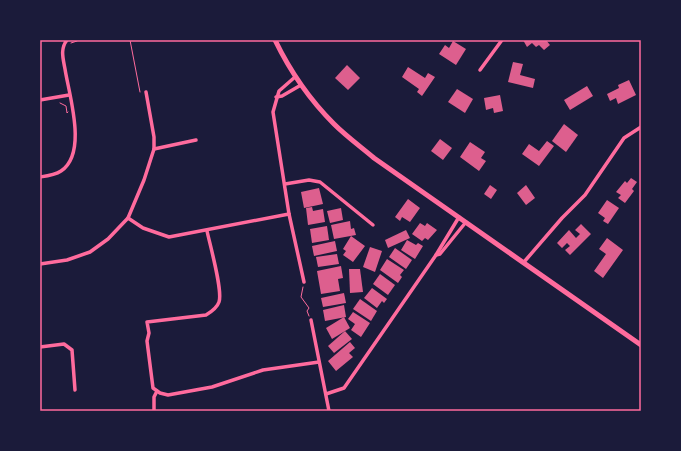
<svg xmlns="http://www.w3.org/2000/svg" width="681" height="451" font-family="Karla,sans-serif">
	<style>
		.building { fill: #dd5f8e }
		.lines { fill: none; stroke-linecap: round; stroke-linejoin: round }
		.path { stroke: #ff6b9d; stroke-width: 1 }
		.minor { stroke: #ff6b9d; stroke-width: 3.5 }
		.secondary { stroke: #ff6b9d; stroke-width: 5 }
		.neatline { fill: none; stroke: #ff6b9d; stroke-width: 1.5 }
	</style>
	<rect width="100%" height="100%" fill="#1b1b3a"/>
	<g class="building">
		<path d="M523,40h23l4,5 -6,5 -5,-5 -3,2 -4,-4 -5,4z"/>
		<path d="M453,41l13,8 -10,16 -17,-11 6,-9 4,3z"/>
		<path d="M513,62l10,2 -3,11 15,4 -2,9 -25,-6z"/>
		<path d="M347,65l13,13 -12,12 -13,-12z"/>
		<path d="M408,67l17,11 3,-5 7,4 -13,19 -5,-4 2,-3 -17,-12z"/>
		<path d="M629,80l7,15 -18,9 -2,-6 -6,3 -3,-7 12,-6 -1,-3z"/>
		<path d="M587,86l6,10 -23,14 -6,-10z"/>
		<path d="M457,89l16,10 -8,14 -17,-11z"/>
		<path d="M500,95l3,16 -9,2 -1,-5 -7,2 -2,-12z"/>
		<path d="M564,124l14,11 -12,17 -14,-11z"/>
		<path d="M440,139l12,9 -9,12 -12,-9z"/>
		<path d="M547,141l7,5 -15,20 -17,-12 7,-10 10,7z"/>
		<path d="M470,142l15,10 -4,6 5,3 -7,10 -19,-14z"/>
		<path d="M631,178l6,4 -5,7 2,2 -9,12 -7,-5 3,-3 -5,-3 9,-11 2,2z"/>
		<path d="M490,185l7,5 -6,9 -7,-5z"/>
		<path d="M526,185l9,13 -9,7 -9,-12z"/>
		<path d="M319,188l4,16 -19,4 -3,-16z"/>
		<path d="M408,199l12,9 -10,14 -8,-5 -2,4 -5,-4z"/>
		<path d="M607,200l12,8 -11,16 -5,-3 2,-3 -7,-5z"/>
		<path d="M312,207l1,4 10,-2 2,13 -17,3 -2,-17z"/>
		<path d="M341,208l2,12 -13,3 -3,-12z"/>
		<path d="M350,221l1,8 3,-1 2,7 -22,4 -3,-14z"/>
		<path d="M420,223l5,3 2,-3 10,7 -9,10 -3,-2 -3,3 -10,-7z"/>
		<path d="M581,224l10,10 -21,21 -5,-5 5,-4 -3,-3 -5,5 -5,-5 12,-13 7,8 4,-4 -5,-4z"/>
		<path d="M327,226l2,14 -17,3 -2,-14z"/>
		<path d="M406,230l4,8 -22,10 -3,-8z"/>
		<path d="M351,236l14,10 -12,16 -10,-7 3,-4 -3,-2z"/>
		<path d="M607,238l16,12 -20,28 -9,-7 12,-17 -7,-5z"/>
		<path d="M407,240l9,5 2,-2 5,3 -8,13 -14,-9z"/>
		<path d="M335,241l2,10 -23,5 -2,-10z"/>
		<path d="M370,247l12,4 -7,21 -12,-5z"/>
		<path d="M395,248l17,12 -6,9 -17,-12z"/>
		<path d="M337,254l2,10 -21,3 -2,-10z"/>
		<path d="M387,259l17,11 -4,5 2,2 -4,6 -18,-13z"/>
		<path d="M341,266l2,12 -5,1 2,12 -19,3 -4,-23z"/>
		<path d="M349,269h11l3,23 -13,1z"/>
		<path d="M380,274l15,11 -7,10 -15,-11z"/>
		<path d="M372,288l15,11 -3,4 -2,-2 -5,7 -13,-10z"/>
		<path d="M344,293l2,10 -23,4 -2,-9z"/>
		<path d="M360,299l17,12 -6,10 -18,-12z"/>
		<path d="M344,305l2,12 -21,4 -2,-11z"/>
		<path d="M353,312l17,11 -9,14 -10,-7 4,-6 -7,-5z"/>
		<path d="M344,317l6,11 -18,11 -6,-11z"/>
		<path d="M345,331l7,8 -18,14 -6,-7z"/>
		<path d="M350,342l5,6 -6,5 4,4 -17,14 -8,-10z"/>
	</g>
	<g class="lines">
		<g class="path">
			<path d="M76,40h8"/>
			<path d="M130,40l10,52"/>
			<path d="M71,43l6,-2"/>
			<path d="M60,103l6,3 1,7 1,-1"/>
			<path d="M303,287l-2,10 8,11 -2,3 2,5"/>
		</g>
		<g class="minor">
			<path d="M480,70l22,-30"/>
			<path d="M295,77l-16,14 -6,21 16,102 15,68"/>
			<path d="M276,97l6,-1 19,-11"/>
			<path d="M40,100l29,-5"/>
			<path d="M154,149l42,-9"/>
			<path d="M40,177c7,-1 15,-2 21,-6 27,-18 8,-76 4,-102 -2,-11 -5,-20 2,-29"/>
			<path d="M285,184l24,-4 11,2 53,43"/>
			<path d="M128,218l15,10 26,9 120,-23"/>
			<path d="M207,231c3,14 16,60 12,71 -2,6 -8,10 -13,13l-59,7 2,11 -2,8 6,47 7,5 8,2 44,-8 51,-17 56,-8"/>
			<path d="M436,255l4,-1 26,-32"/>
			<path d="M524,262l38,-44 23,-23 39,-57 17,-11"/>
			<path d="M40,264l27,-4 23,-8 18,-13 20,-21 16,-38 10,-31v-12l-8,-45"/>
			<path d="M311,320l18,91"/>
			<path d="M40,347l24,-3 8,6 3,40"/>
			<path d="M326,394l18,-6 92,-133 23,-38"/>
			<path d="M154,411v-14l3,-6"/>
		</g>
		<path class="secondary" d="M275,40c15,31 34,59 59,84 12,12 27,23 40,34l267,187"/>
	</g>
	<rect width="681" height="451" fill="none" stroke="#1b1b3a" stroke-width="82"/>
	<rect x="41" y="41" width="599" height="369" class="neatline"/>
</svg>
